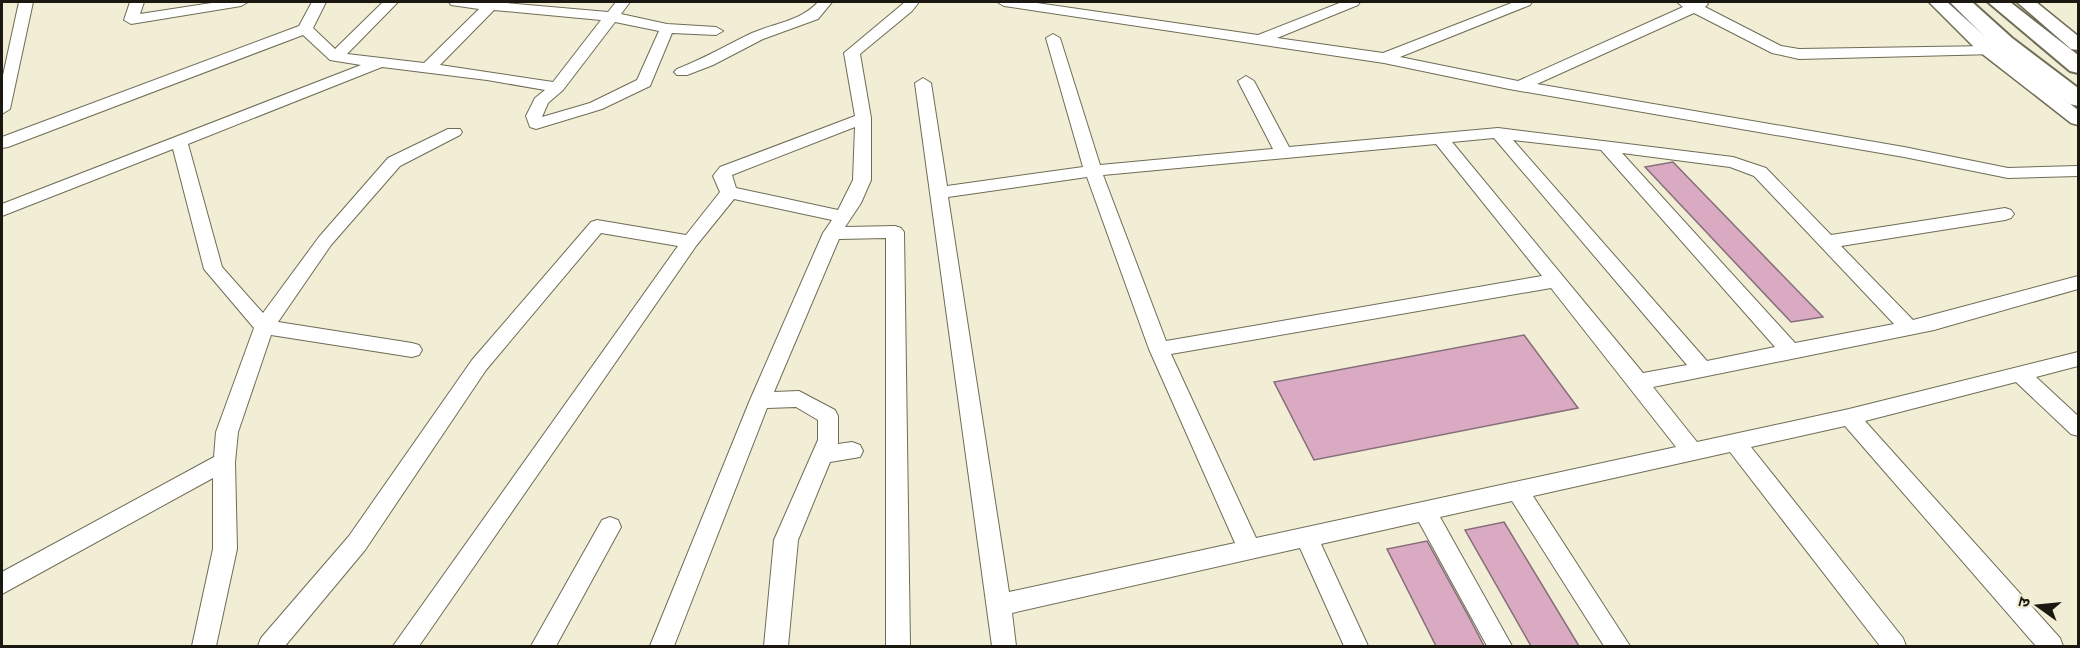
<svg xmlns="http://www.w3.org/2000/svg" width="2080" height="648" font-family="'Golos Text','Noto Sans Devanagari',sans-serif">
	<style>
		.building { fill: #d9aac2; stroke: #856e79; stroke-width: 1.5 }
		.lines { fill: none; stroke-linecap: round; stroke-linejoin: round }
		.minor-casing { stroke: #6f6c56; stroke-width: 2 }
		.major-casing { stroke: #6f6c56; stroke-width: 3 }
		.highway-casing { stroke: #6f6c56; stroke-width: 4 }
		.minor { fill: #fff; fill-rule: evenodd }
		.major { fill: #fff; fill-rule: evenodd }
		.highway { fill: #fff; fill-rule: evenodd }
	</style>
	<rect width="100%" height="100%" fill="#f2eed5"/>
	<g class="building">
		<path d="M1673,162l150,155 -32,5 -146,-155z"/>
		<path d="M1524,335l54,73 -264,52 -40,-78z"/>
		<path d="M1504,522l75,124h-48l-66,-116z"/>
		<path d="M1427,541l43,78 14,27h-48l-49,-97z"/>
	</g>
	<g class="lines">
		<defs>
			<g id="minor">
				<path d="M19,2h14l-23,107 -8,5v-34z"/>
				<path d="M130,2h14l-4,12 78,-12h30l-7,4 -110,18 -7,-4z"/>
				<path d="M312,2h14l-13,26 22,21 48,-47h15l-51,52 77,9 55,-54 -28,-4 -2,-3h46l113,10 8,-10h14l-9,12 46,10 49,3 7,4 -7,4 -44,-2 -22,53 -48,23 -66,20 -6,-2 -4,-11 9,-18 10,-8 -58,-10 -105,-13 -194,77 34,123 41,46 56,-76 69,-79 60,-29h12l2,3 -2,3 -60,31 -69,79 -53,77 134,21 7,2 3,5 -3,5 -7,2 -141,-22 -33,97 -3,30 2,87 -21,97h-24l21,-97v-71l-211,116v-22l212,-115 2,-25 38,-104 -50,-59 -31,-120 -171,67v-12l359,-139 -31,-5 -27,-25 -295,112 -6,1v-11l297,-111zM494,10l107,10 -48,62 -113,-17zM615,22l44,9 -22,49 -47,23 -48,14 6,-14 15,-13z"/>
				<path d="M818,2h14l-14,17 -55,20 -50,26 -26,10h-10l-3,-3 3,-3c26,-10 50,-24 75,-36 23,-10 49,-12 66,-31z"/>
				<path d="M905,2h14l-7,9 -52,43 11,64v62l-10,23 -16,24 50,-1 6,2 3,4 6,414h-24v-408l-47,1 -65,153 25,-1 36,19 3,6v28l14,-2 8,3 3,6 -3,6 -30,5 -32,78 -10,106h-24l10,-106 44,-100v-20l-22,-13 -29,1 -93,238h-24l100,-246 73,-167 9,-13 -98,-21 -38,47 -277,400h-26l285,-400 -77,-13 -115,137 -121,180 -80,96h-27l3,-8 88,-102 123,-176 119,-138 6,-2 89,15 34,-43 -7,-16 7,-9 135,-51 -11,-63zM855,127l-2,53 -15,30 -102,-22 -4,-13z"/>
				<path d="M997,2h33l228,33 84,-33h18l-2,3 -81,33 106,15 131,-51h18l-2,3 -130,52 118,24 165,-74 -6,-5h29l2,2 -3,3 76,39 18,3 191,-3 8,5 -3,3 -196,5 -27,-6 -78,-40 -157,71 367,63 104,21 70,-2v10l-70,2 -104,-21 -395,-68 -125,-26 -380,-57z"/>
				<path d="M1053,34l7,4 40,127 173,-16 -35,-68 8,-5 8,5 35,66 209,-19 235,29 33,11 65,67 174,-27 6,2 3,4 -3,4 -6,2 -164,26 72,74 165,-44v13l-144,41 -281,57 44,55 152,-33 229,-57v14l-42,11 42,39v20l-7,-2 -55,-52 -151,39 195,217 3,8h-27l-191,-220 -94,21 152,191 3,8h-26l-150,-194 -197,44 97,150h-26l-92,-145 -72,16 72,129h-25l-68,-124 -98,22 47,102h-24l-44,-98 -288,65 4,33h-24l-77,-563 8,-5 8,5 16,103 136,-19 -37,-129zM1494,138l193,227 -44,8 -191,-231zM1513,140l88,10 174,197 -68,14zM1436,144l106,132 -376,65 -63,-166zM1622,153l108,14 24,9 140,148 -99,19zM1087,177l62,172 86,194 -226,49 -61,-395zM1551,288l125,159 -420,91 -85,-184z"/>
				<path d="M610,517l8,3 3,7 -65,119h-25l71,-126z"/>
			</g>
			<g id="major">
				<path d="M1929,2h18l43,39 88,69v15l-7,-2 -95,-74z"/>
				<path d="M2017,2h19l42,34v14l-7,-1z"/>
			</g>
			<g id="highway">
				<path d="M1950,2h22l40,36 66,50v18l-8,-2 -74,-56z"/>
				<path d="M1988,2h22l68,53v18l-8,-2z"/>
			</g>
		</defs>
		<use href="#minor" class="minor-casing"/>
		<use href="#major" class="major-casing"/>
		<use href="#highway" class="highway-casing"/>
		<use href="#minor" class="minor"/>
		<use href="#major" class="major"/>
		<use href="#highway" class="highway"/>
	</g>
	<rect width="2080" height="648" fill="none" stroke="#1a1810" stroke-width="6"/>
	<g transform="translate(2038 606) rotate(285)" stroke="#f2eed5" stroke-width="4.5" paint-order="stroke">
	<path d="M0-4.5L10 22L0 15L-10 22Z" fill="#1a1810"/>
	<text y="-9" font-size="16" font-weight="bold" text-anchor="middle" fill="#1a1810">उ</text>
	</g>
</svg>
